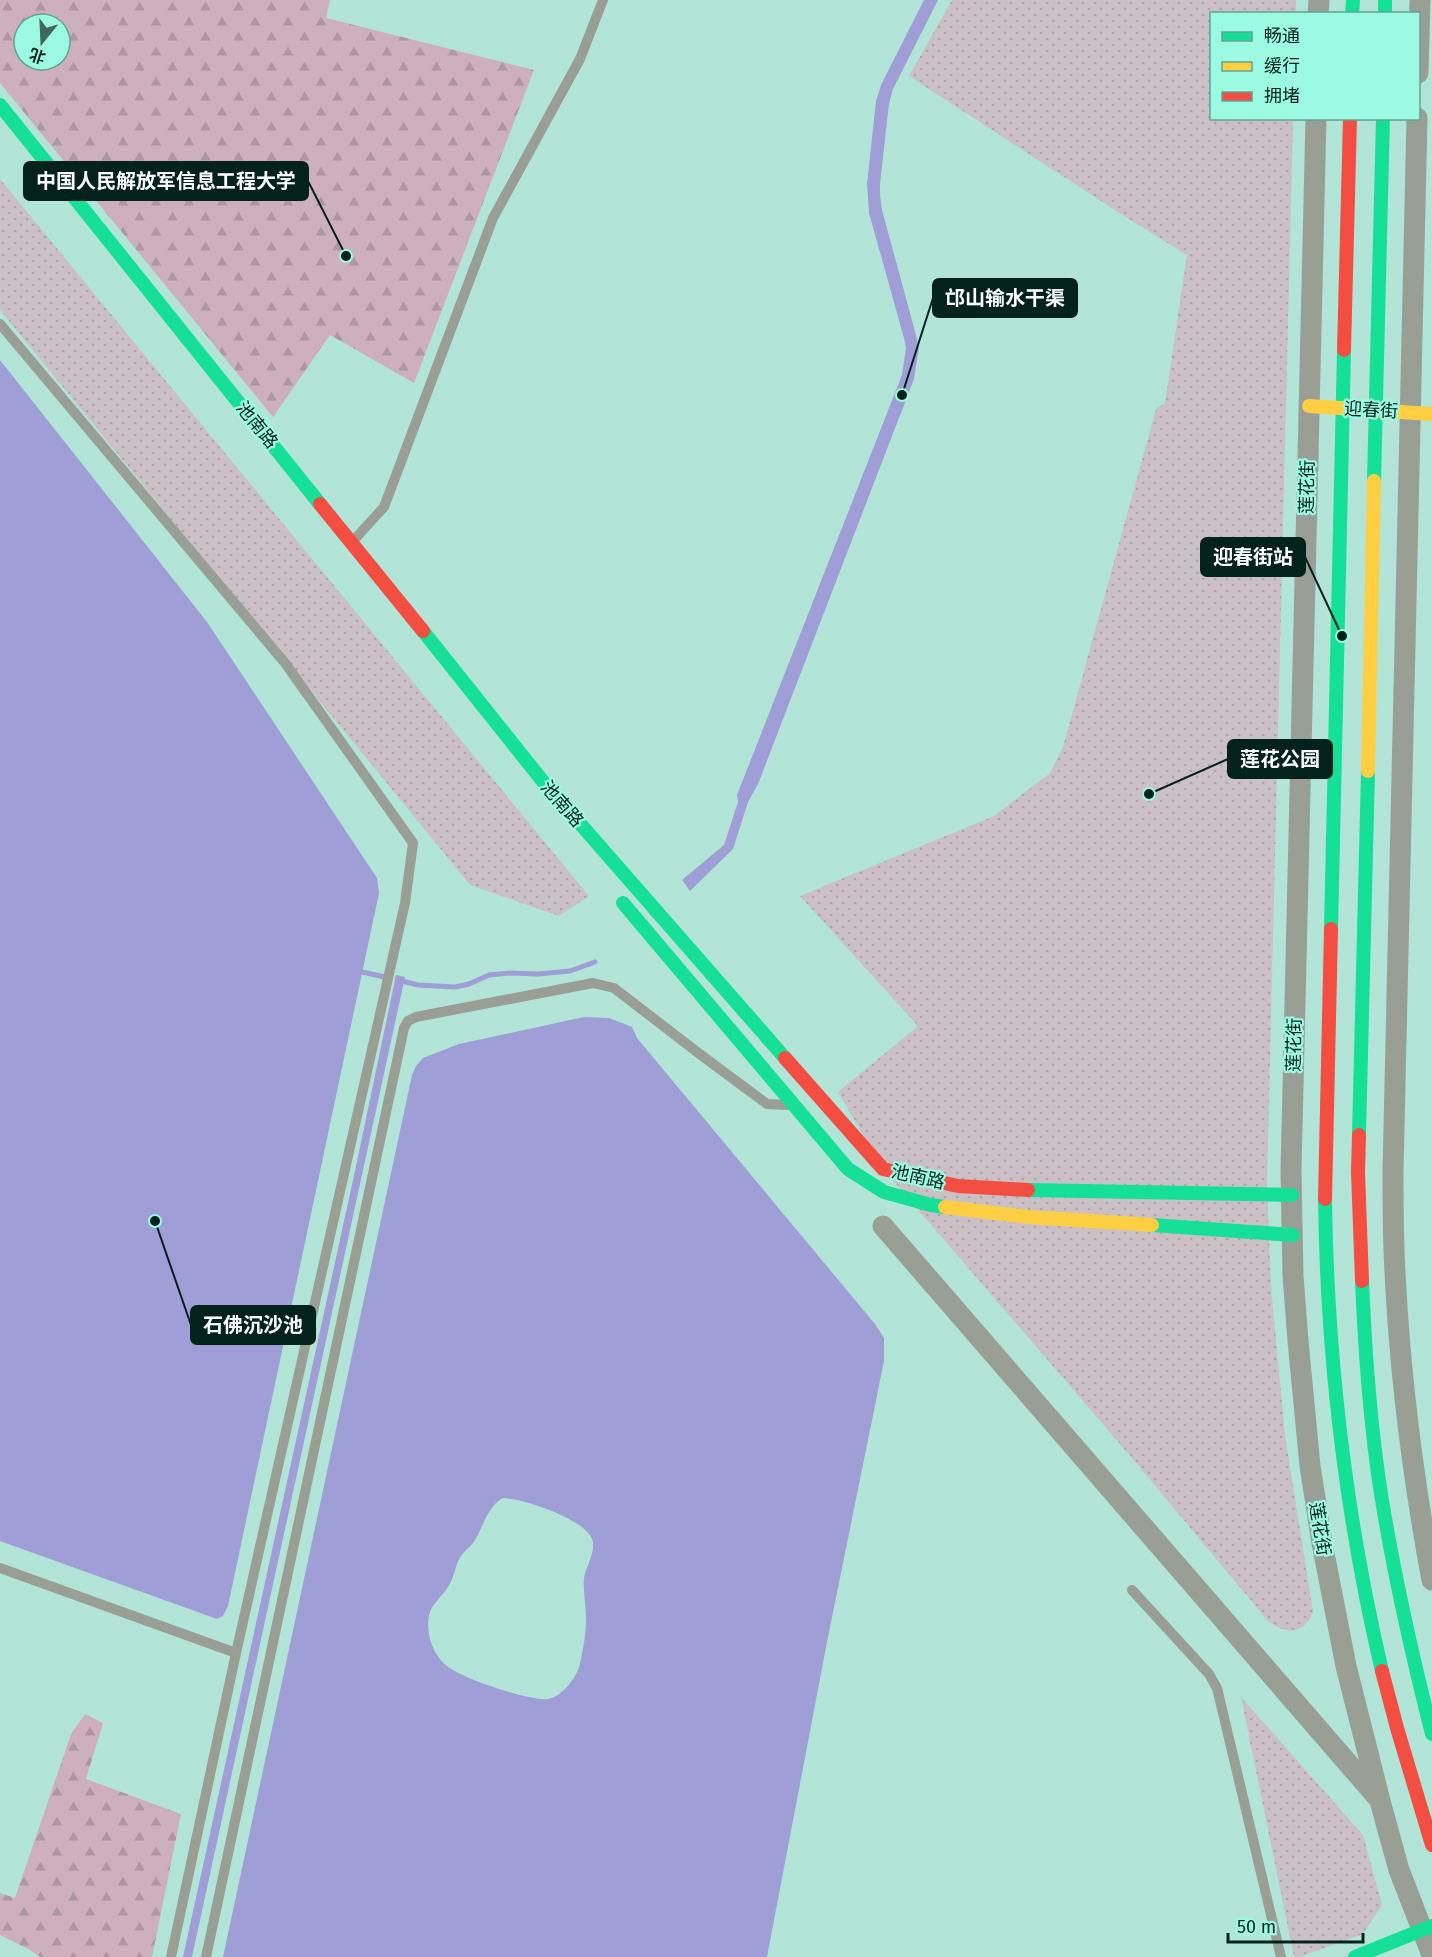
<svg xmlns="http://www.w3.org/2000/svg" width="1432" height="1957" font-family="'Fira Sans','Noto Sans SC',sans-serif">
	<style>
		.grass { fill: url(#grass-dots) }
		.forest { fill: url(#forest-firs); fill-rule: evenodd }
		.water { fill: #9f9ed6; fill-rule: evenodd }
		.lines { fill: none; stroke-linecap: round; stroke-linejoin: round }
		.stream { stroke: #9f9ed6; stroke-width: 5 }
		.lane { stroke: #9a9f96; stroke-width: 10 }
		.street { stroke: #9a9f96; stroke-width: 21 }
		.fast { stroke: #16e098; stroke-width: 14 }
		.slow { stroke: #ffcf43; stroke-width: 14 }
		.jam { stroke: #f24e42; stroke-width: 14 }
		.labels { text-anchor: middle; stroke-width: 4.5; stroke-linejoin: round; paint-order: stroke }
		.street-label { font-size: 18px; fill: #04221c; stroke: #9dfae2 }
		.leader { fill: none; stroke: #04221c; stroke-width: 2 }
		.callout-dot { fill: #04221c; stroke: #9dfae2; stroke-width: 2 }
		.callout { fill: #04221c; stroke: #04221c; stroke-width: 2 }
		.callout-label { font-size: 20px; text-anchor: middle; font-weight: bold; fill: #fff }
	</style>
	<defs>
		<pattern id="grass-dots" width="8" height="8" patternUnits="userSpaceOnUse" patternTransform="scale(1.5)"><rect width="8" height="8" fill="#cbc0c6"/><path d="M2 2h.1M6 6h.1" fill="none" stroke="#ada5aa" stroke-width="1.8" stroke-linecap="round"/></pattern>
		<pattern id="forest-firs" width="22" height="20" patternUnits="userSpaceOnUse" patternTransform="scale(1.5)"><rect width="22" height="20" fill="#cdafbe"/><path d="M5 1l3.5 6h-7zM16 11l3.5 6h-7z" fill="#ae96a3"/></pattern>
	</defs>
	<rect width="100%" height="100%" fill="#b2e5d8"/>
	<g class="grass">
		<path d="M952,0h344v13l-84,1v104l81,1 -26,1064 4,104 14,148 28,177c-9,23 -27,23 -45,9l-136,-163 -249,-289 -45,-77 80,-66 -118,-130 194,-80 56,-43 13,-26 93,-338 9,-6 22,-148 -63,-39 -215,-140z"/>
		<path d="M0,179l589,717 -30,20 -89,-31 -470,-575z"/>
		<path d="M1241,1697l122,138 19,70 -19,29 -63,23h-6z"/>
	</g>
	<g class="forest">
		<path d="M0,0h330l-4,18 208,52 -120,313 -84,-48 -57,82 -273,-334zM24,24h36v36h-36z"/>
		<path d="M85,1714l18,9 -17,56 95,35 -29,143h-112l-10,-7 -30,-15v-42l15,5 56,-164z"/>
	</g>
	<g class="water">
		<path d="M924,0h14l-45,89 -4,15 -9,80v11l2,15 34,125 3,13 -5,31 -156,405 -10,18 -15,47 -43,42 -8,-11 42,-35 14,-43 -1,-7 165,-420 4,-27 -2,-10 -35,-125 -2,-29 9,-83 5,-16z"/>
		<path d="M0,360l207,262 170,256 2,15 -151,713 -5,10 -6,3 -217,-78z"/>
		<path d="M396,975l9,2 -213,980h-9l172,-786z"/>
		<path d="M584,1017l25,1 23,9 5,11 238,286 9,14v23l-57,281 -60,315h-544l189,-882 4,-9 7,-8 36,-14zM503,1498c22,1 74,19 87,37 9,13 -4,30 -6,43 -1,13 2,28 2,41 0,15 -3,31 -6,45 -3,13 -18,33 -32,35 -19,2 -79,-19 -95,-29 -18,-10 -28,-34 -24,-55 3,-12 14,-19 20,-30 6,-9 6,-20 12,-29 3,-5 9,-9 12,-13 10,-14 14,-37 30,-45z"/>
	</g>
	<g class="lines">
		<g class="stream">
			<path d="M362,972l27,6"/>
			<path d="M398,980l20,5 37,2 14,-3 20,-9 22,-2 27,1 32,-3 25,-9"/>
		</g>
		<g class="lane">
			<path d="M0,324l285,339 128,180 -8,60 -169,750 -236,-85"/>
			<path d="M353,541l31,-34 109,-289 87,-159 23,-59"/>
			<path d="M1132,1590l77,84 8,14 64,269"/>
			<path d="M171,1957l65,-304"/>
			<path d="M206,1957l198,-929 4,-7 8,-4 177,-34 21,5 87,67 66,49 20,1"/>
		</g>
		<g class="street">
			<path d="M1318,14l1,-14"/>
			<path d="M1418,73l2,-73"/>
			<path d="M1316,118l-25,1053 2,105 5,65 12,125 12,77 24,123 34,135 19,69 33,85"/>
			<path d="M1417,118l-24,1054c0,33 0,67 2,100 5,104 18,206 37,308"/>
			<path d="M883,1226l495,572"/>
		</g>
		<g class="fast">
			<path d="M1385,0v14"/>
			<path d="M1352,14l1,-14"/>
			<path d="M0,105l320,399"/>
			<path d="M1374,481l9,-363"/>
			<path d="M423,631l118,148 244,279"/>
			<path d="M623,903l225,266 36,23 47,13 14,2"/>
			<path d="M1331,929l13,-579"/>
			<path d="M1359,1135l9,-364"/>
			<path d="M1028,1190l264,5"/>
			<path d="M1325,1199c2,158 21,318 57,472"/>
			<path d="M1152,1225l141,10"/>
			<path d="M1362,1281c3,71 8,143 19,213 13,81 31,161 51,240"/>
			<path d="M1355,1957l77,-31"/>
		</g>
		<g class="slow">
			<path d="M1309,406l123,8"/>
			<path d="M1368,771l6,-290"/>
			<path d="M945,1207l84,10 123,8"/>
		</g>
		<g class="jam">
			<path d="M1344,350l6,-232"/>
			<path d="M320,504l103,127"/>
			<path d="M785,1058l98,111 75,17 70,4"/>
			<path d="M1359,1135l-1,37 4,109"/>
			<path d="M1325,1199l6,-270"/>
			<path d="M1382,1671l15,57 35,117"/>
		</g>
	</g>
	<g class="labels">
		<g class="street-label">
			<text transform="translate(1371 410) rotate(3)" y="6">迎春街</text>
			<text transform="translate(257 425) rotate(51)" y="6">池南路</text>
			<text transform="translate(1307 487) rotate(-89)" y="6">莲花街</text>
			<text transform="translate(562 804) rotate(49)" y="6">池南路</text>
			<text transform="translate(1294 1045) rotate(-89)" y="6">莲花街</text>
			<text transform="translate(918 1177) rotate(13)" y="6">池南路</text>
			<text transform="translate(1320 1529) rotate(81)" y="6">莲花街</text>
		</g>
	</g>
	<path class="leader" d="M346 256L308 181M902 395L933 298M1342 636L1305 557M1149 794L1228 759M155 1221L191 1325"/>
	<g class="callout-dot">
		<circle cx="346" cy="256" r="6"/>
		<circle cx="902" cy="395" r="6"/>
		<circle cx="1342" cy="636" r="6"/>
		<circle cx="1149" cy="794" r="6"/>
		<circle cx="155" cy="1221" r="6"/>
	</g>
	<g class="callout">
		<rect x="24" y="162" width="284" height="38" rx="6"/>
		<rect x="933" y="279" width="144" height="38" rx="6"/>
		<rect x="1201" y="538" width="104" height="38" rx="6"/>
		<rect x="1228" y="740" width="104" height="38" rx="6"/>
		<rect x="191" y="1306" width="124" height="38" rx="6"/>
	</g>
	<g class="callout-label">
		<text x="166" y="188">中国人民解放军信息工程大学</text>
		<text x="1005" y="305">邙山输水干渠</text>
		<text x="1253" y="564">迎春街站</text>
		<text x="1280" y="766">莲花公园</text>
		<text x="253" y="1332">石佛沉沙池</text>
	</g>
	<rect x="1210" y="12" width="210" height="108" fill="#9dfae2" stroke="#60a493" stroke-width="1.5"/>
	<rect x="1222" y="32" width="30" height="9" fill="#16e098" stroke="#60a493" stroke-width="1.5"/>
	<text x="1264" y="42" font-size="18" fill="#04221c">畅通</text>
	<rect x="1222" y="62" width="30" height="9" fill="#ffcf43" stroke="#60a493" stroke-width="1.5"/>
	<text x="1264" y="72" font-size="18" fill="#04221c">缓行</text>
	<rect x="1222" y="92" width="30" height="9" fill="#f24e42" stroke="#60a493" stroke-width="1.5"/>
	<text x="1264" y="102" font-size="18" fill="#04221c">拥堵</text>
	<g transform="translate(42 42) rotate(198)"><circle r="28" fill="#9dfae2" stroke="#60a493" stroke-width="1.5"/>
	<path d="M0-4.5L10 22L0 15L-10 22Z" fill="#41665e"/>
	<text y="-9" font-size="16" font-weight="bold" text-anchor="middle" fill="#04221c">北</text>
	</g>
	<path d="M1228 1933v9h135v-9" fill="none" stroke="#04221c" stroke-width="3"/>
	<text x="1237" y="1933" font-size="18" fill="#04221c" stroke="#9dfae2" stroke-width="4.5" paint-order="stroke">50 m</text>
</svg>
